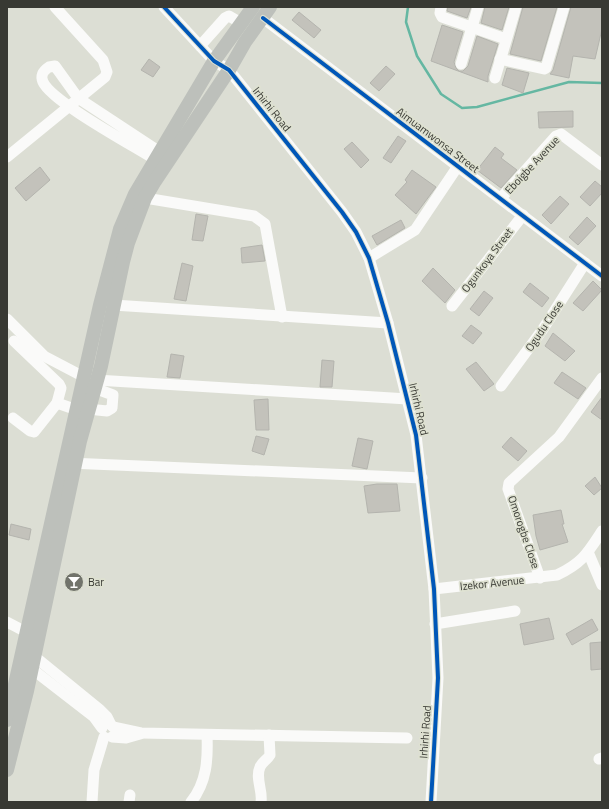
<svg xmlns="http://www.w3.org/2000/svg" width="609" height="809" font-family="'Titillium Web',sans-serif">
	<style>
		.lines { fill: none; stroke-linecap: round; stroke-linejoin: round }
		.stream { stroke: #65b7a2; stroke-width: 2.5 }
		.building { fill: #c3c2bb; stroke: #b4b4ae }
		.minor { stroke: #fafaf9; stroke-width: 11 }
		.major { stroke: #bdc0bb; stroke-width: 14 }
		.cycleway-casing { stroke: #dee1d1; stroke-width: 6 }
		.cycleway { stroke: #0057b8; stroke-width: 4 }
		.labels { text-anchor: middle; stroke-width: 3.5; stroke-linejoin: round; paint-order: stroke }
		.street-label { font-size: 11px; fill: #383933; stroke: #dee1d1 }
		.poi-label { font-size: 11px; fill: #383933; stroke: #dee1d1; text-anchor: start }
	</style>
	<rect width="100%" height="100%" fill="#dcded4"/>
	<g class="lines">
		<path class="stream" d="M408,7l-2,15 11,34 24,38 21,14 15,-1 92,-25 33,1"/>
	</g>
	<g class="building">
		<path d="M448,7h23l-4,11 -20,-7z"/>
		<path d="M485,7h24l-7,23 -21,-7z"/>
		<path d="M523,7h34l-16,54 -31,-7z"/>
		<path d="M571,7h31v22l-7,30 -22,-3 -4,22 -19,-4 3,-4z"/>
		<path d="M299,12l22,18 -7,8 -22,-18z"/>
		<path d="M442,25l21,7 -9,30 2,6 3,3h4l5,-5 9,-30 21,8 -10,32v6l-57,-21z"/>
		<path d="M149,59l11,8 -7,10 -12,-7z"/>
		<path d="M386,66l9,8 -16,17 -9,-8z"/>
		<path d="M507,68l22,5 -6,20 -21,-8z"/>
		<path d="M573,111v16l-34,1 -1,-16z"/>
		<path d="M398,136l8,5 -15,22 -8,-5z"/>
		<path d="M352,142l17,18 -8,8 -17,-19z"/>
		<path d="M495,147l9,7 -3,4 16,12 -16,18 -24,-18z"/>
		<path d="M40,167l10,13 -24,21 -11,-13z"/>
		<path d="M412,170l24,17 -20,27 -21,-19 12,-13 -2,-2z"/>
		<path d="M595,181l7,6v6l-12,13 -10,-9z"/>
		<path d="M560,196l9,8 -18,20 -9,-9z"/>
		<path d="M196,214l12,2 -5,25 -11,-1z"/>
		<path d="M587,217l9,9 -18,19 -9,-8z"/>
		<path d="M401,220l4,8 -28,17 -5,-9z"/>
		<path d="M262,245l3,16 -23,2 -1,-15z"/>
		<path d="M182,263l11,3 -7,35 -12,-2z"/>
		<path d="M433,268l22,22 -10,13 -23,-22z"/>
		<path d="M593,281l9,9 -19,21 -10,-8z"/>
		<path d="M530,283l19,15 -7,9 -19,-15z"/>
		<path d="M484,291l9,7 -14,18 -9,-7z"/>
		<path d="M471,325l11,8 -9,11 -11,-8z"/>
		<path d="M553,333l22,18 -10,10 -20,-15z"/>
		<path d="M171,354l13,2 -4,22 -13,-1z"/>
		<path d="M322,360l12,1 -2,26h-12z"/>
		<path d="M476,362l18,22 -10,7 -18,-22z"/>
		<path d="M562,372l24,16 -8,11 -24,-16z"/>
		<path d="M602,397v23l-11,-8z"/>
		<path d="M268,399l1,31h-13l-2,-30z"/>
		<path d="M256,436l13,3 -5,16 -12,-4z"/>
		<path d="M511,437l16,14 -9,10 -16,-14z"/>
		<path d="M358,438l15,3 -6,28 -15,-3z"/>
		<path d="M595,477l7,11 -8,7 -9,-9z"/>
		<path d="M377,484h20l3,27 -32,2 -4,-27z"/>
		<path d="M561,510l3,14h-2l6,18 -28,8 -4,-14 -3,-21z"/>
		<path d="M11,524l20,5 -2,11 -20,-5z"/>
		<path d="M549,618l5,21 -30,6 -4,-21z"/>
		<path d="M592,619l6,11 -26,15 -6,-11z"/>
		<path d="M602,642v27l-11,1 -1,-27z"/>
	</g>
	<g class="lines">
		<g class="minor">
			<path d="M164,7l50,54 15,9 113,142 14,20 13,26 19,65 28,112 18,154 4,89 -7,124"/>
			<path d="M441,7l-1,6 2,4 64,22"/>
			<path d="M263,18l339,258"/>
			<path d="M200,46l25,-28 4,-2 12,7"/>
			<path d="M500,59l44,10 2,-1 18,-61"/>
			<path d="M461,64l17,-57"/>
			<path d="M495,78l21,-71"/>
			<path d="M7,157l98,-80 2,-5 -4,-12 -48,-53"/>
			<path d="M156,160c-22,-14 -104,-58 -113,-78 -3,-7 0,-11 6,-15l6,-1 23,32 82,54"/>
			<path d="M145,198l109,18 11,8 17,93"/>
			<path d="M501,198l55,-62 5,-2 41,31"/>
			<path d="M369,258l46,-28 43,-64"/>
			<path d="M113,305l275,18"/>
			<path d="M452,306l71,-91"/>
			<path d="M7,319l37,37 40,21"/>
			<path d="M14,341l45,43 2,4 -4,15 20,7"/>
			<path d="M96,380l312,19"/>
			<path d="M501,386l42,-57 42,-66"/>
			<path d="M88,409l19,2 5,-3 1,-13 -19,-7"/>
			<path d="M13,418l17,13 4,1 23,-29"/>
			<path d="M69,463l353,15"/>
			<path d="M588,552l14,33"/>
			<path d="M540,578l-32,-89 1,-6 50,-46 43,-59"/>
			<path d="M434,589l123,-14c25,-12 30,-21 45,-44"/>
			<path d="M7,622l19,10"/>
			<path d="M435,624l80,-13"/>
			<path d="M34,656l65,53 8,8 4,8"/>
			<path d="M32,669l62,48 8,11"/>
			<path d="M113,727l28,6 266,5"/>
			<path d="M112,737l14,1 14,-4"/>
			<path d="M599,759l3,-1"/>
			<path d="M92,802l2,-32 10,-33"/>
			<path d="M129,802l1,-7"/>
			<path d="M191,802c16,-20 17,-43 16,-67"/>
			<path d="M261,802c2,-11 -6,-24 -1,-35 2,-5 7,-7 10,-12l-1,-20"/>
		</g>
		<g class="major">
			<path d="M7,720l93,-415 20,-76 15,-35 79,-133 39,-54"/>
			<path d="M7,770l20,-79 53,-250 21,-75 22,-104 5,-19 17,-45 10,-17 74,-111 16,-28 25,-35"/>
		</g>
		<defs>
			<g id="cycleway">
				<path d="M164,7l50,54 15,9 113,142 14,20 13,26 19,65 28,112 18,154 4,89 -7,124"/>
				<path d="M263,18l339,258"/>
			</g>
		</defs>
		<use href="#cycleway" class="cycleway-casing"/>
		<use href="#cycleway" class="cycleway"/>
	</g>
	<defs>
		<symbol id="bar-disc" viewBox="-11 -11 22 22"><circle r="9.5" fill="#71736b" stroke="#dee1d1"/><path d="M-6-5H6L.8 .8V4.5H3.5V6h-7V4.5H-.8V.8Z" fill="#fff"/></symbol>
	</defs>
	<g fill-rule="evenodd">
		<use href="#bar-disc" x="63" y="571" width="22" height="22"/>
	</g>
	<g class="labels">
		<g class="street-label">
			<text transform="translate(272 109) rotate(51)" y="4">Irhirhi Road</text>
			<text transform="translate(438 140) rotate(37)" y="4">Aimuamwonsa Street</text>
			<text transform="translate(532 165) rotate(-47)" y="4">Eboigbe Avenue</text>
			<text transform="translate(487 260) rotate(-53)" y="4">Ogunkoya Street</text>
			<text transform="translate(544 326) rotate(-56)" y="4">Ogudu Close</text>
			<text transform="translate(419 409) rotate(77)" y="4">Irhirhi Road</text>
			<text transform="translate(524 532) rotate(71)" y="4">Omorogbe Close</text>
			<text transform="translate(492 583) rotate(-6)" y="4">Izekor Avenue</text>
			<text transform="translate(425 732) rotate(-86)" y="4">Irhirhi Road</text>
		</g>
		<g class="poi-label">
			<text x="88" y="586">Bar</text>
		</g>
	</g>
	<rect width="609" height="809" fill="none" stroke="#383933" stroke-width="16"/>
</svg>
